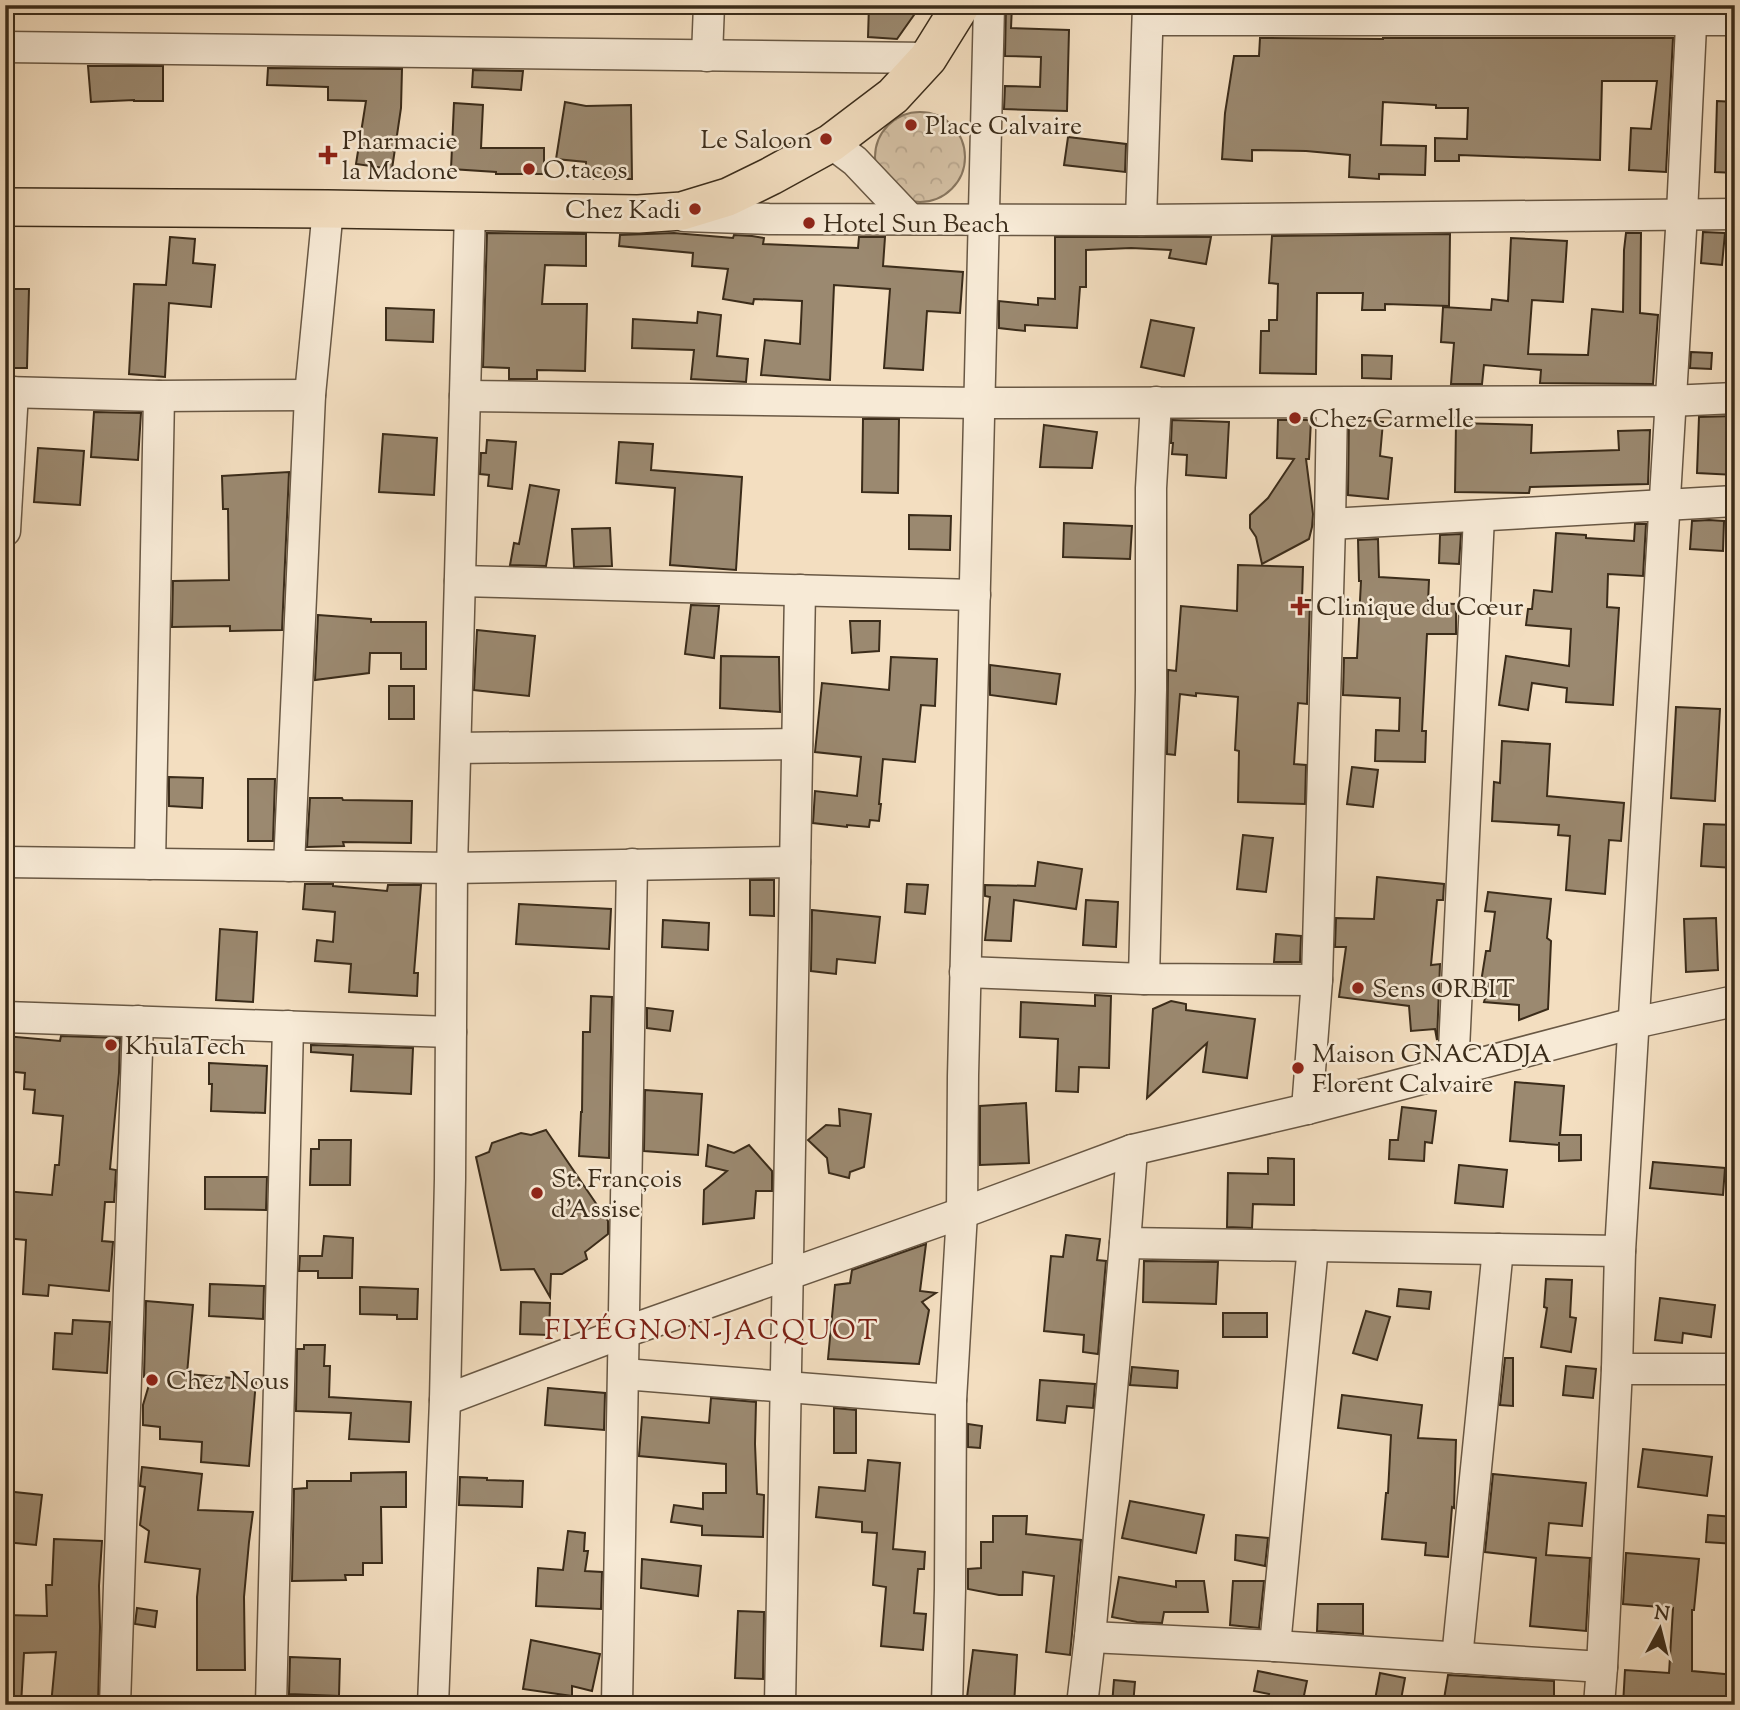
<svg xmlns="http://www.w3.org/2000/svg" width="1740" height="1710" font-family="'Sorts Mill Goudy',serif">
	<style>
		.forest { fill: url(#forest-crowns); stroke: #88765f; stroke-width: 2 }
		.building { fill: #9b8970; stroke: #3b2c1a; stroke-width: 2 }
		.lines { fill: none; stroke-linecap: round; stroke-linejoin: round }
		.minor-casing { stroke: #695844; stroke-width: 33 }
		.major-casing { stroke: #3b2c1a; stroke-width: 40 }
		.minor { stroke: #f7ead6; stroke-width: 30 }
		.major { stroke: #f3dec0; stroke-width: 37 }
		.poi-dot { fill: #8f2418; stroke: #f7ead6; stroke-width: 2.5 }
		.labels { text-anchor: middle; stroke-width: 5; stroke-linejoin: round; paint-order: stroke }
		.poi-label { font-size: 26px; fill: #3b2c1a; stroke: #f7ead6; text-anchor: start }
		.neighbourhood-label { font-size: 28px; letter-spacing: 2px; fill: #7a1f14; stroke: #f7ead6 }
	</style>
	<defs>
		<pattern id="forest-crowns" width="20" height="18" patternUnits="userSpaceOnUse" patternTransform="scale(1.75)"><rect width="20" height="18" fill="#d4c0a4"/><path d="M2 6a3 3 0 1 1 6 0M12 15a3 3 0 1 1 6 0" fill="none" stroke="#b7a58d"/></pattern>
	</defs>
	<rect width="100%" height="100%" fill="#f3dec0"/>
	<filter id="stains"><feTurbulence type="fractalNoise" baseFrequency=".00286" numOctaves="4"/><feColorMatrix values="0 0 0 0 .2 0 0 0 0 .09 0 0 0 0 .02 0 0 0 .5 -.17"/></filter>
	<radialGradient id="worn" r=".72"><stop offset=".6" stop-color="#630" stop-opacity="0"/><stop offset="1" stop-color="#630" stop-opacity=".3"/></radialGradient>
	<circle class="forest" cx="920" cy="157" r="45"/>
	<g class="building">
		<path d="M869,5h52l-24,34 -29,-2z"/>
		<path d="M1006,5h6l-1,23 58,2 -2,81 -63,-2 1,-23 35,1 1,-30 -36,-1z"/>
		<path d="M1260,38l123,1v-1h290l-7,134 -37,-2 2,-42 20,1 6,-48h-55l-2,79 -141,-5v6h-24v-23l32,1 1,-31h-32v-3l-53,-3 -2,43 45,1 -1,29 -46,-1v5l-30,-2 1,-22 -44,-4 -54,-1v11l-30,-2 3,-46 9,-57h25z"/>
		<path d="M88,66h75v35h-29v-1l-43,2z"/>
		<path d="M268,68l134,1 -1,39 -9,61 -36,-5 10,-63 -38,-1v-13l-61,-2z"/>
		<path d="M473,70l50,1 -2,19 -49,-3z"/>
		<path d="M1717,101l18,1v71l-20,-1z"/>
		<path d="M565,102l21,4 45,-1 1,74h-46v-17l-30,-3z"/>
		<path d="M454,103l29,2 -2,43h63v26h-48v-2l-45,-3z"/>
		<path d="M1068,137l58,7 -1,28 -61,-7z"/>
		<path d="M1703,232l22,1 -3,32 -21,-2z"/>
		<path d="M487,233l99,1v32l-41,-1 -3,39h45l-2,67 -48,-1v9h-28v-11l-26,-1z"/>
		<path d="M674,233l59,5 1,-3 18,1 12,2 -1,6 95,4 1,-11h26l-2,29 80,6 -3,41 -33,-2 -4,59 -39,-2 6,-79 -56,-4 -4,95 -69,-5 4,-35 35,4 2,-43 -48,-2 -1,5 -30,-5 5,-30 -36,-3 1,-13 -74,-7 1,-11z"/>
		<path d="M1626,233h15l-1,80 18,2 -5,69 -113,-1 1,-13 -57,-5 -2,19h-31l3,-41 -13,-1 2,-35 48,3 1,-11 16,2 3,-63 56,3 -4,61 -31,-2 -4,54 60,1 4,-46 31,3 1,-62z"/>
		<path d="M1450,234l-1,72 -64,-2v6h-23l1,-17h-46l-1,81 -56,-1 1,-42h8v-11h8l1,-36 -9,-1 3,-47z"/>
		<path d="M170,237l25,2 -2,24 22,2 -4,42 -42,-4 -4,74 -36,-3 5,-90 32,1z"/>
		<path d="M1055,237h156l-5,27 -37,-6 2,-8 -40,-2 -45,2v37h-6l-3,41 -52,-3v6l-26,-3v-27l39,4v-7l17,1z"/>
		<path d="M5,289h24l-2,79h-22z"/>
		<path d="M386,308l48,2 -1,32 -47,-2z"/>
		<path d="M698,312l23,3 -4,41 31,3 -2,23 -55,-3 3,-29 -62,-2 1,-29 64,4z"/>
		<path d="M1151,320l43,8 -10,48 -43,-9z"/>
		<path d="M1691,352l21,1 -1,16 -21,-1z"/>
		<path d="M1362,355l30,1 -1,23 -29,-1z"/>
		<path d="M94,412l47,1 -3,47 -47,-3z"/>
		<path d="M1735,416v59l-38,-2 2,-56z"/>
		<path d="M863,419h36l-1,74 -36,-1z"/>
		<path d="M1349,419l34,3 -3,34 12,2 -4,41 -40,-4z"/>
		<path d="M1172,420l57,2 -3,56 -40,-3 1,-20 -15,-1 1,-11h-2z"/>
		<path d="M1278,420h33l-2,39h-3l7,55 -1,13 -3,12 -47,25 -6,-27 -6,-9v-13l18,-17 26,-39 -17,-1z"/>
		<path d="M1456,423l76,2 -1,28 88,-3 -1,-19 32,-1 -2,54 -118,3 -1,6 -74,-1z"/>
		<path d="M1044,425l53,7 -5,36 -52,-1z"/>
		<path d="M383,434l54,4 -3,57 -55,-3z"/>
		<path d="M487,440l29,2 -4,47 -24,-3 1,-11 -9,-1 1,-21h5z"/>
		<path d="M619,442l34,2 -2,26 91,7 -6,93 -66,-5 5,-77 -59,-5z"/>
		<path d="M38,448l46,3 -4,54 -46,-3z"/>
		<path d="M289,472l-7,158 -52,1v-5l-58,1 1,-46 56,-1 -1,-71h-5l-1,-33z"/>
		<path d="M530,485l29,5 -13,76 -36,-1 4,-22 5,1z"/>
		<path d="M909,515l42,1 -1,34 -41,-1z"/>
		<path d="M1709,520l15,1 -1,30 -33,-2 2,-28z"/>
		<path d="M1064,523l68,3 -2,33 -67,-2z"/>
		<path d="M1635,524h11l-3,52 -35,-2 -1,33 12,1 -6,97 -47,-3 1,-14 -35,-5 -4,27 -29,-5 7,-49 63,10 2,-37 -45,-4 2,-16h4l2,-19 18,2 4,-59 30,2v3l48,3z"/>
		<path d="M610,528l2,38 -38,1 -2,-38z"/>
		<path d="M1461,534l-2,30 -20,-1 1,-28z"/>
		<path d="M1378,539l1,38 50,3 -1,23 28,1v30h-29l-5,97h4l-1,31 -50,-1 1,-31 23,1 1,-33 -57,-3 1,-37h13l4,-77h-2l-1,-41z"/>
		<path d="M1238,565l65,2 -1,33h8l-3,104 -9,-1 -4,61 12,1 -1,39 -67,-2 1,-51 -4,-1 3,-53 -42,-4v3l-16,-2 -5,61 -8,-1 1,-84 8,1 5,-65 56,5z"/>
		<path d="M691,605l28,1 -5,52 -29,-4z"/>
		<path d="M318,615l53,4v3h55v47h-25v-16h-31l-1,20 -54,7z"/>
		<path d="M850,621h30l-1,30 -27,2z"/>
		<path d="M477,630l58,6 -6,60 -55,-6z"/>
		<path d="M721,656l58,1 1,55 -60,-4z"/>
		<path d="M891,657l46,2 -2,47 -14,-1 -6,57 -32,-3 -4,45h2l-2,17 -9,-1 -1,7 -22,-2v2l-34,-4 2,-32 42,5 4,-39 -46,-5 7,-69 67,7z"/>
		<path d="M990,665l70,9 -4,30 -66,-9z"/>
		<rect x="389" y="686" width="25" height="33"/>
		<path d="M1676,707l44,2 -5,92 -44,-3z"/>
		<path d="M1502,741l48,3 -3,52 77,7 -3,38 -12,-1 -4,54 -39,-4 4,-54 -12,-1 1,-10 -67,-4 2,-39 6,1z"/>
		<path d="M1352,767l26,3 -5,37 -26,-3z"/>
		<path d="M169,777l34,1 -1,30 -33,-2z"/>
		<path d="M248,779h27l-2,62h-25z"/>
		<path d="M310,798h32l1,2 69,1 -1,42 -68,-1 1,4 -37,1z"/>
		<path d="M1704,824l31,1v43l-34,-2z"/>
		<path d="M1243,835l30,3 -7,54 -29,-3z"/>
		<path d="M1038,862l44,7 -6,40 -62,-9 -3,41 -26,-1 5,-43 -5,-1v-11l50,1z"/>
		<path d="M1377,877l67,7 -1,16h-6l-6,65 9,-1 -3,76 -2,-11 -24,2 -2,-25 -70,-9 7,-50h-11l1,-29 38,1z"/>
		<path d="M750,880h24v36l-24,-1z"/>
		<path d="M305,884h28v2l54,5 1,-6h33l-7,88h4l-1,23 -68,-4 2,-28 -36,-3 2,-21 16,2 2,-30 -32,-3z"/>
		<path d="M907,884l21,1 -3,29 -20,-2z"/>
		<path d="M1488,892l63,7 -4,39 4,3 -3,68 -29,11v-15l-35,-3 5,-18 -8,-2 5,-31h4l5,-39 -10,-1z"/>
		<path d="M1086,900l32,2 -2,45 -33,-2z"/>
		<path d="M519,904l92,5 -2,40 -93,-5z"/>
		<path d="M812,910l68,7 -5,46 -38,-4 -1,15 -25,-3z"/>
		<path d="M1716,918l2,52 -32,2 -2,-53z"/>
		<path d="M663,920l46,3 -1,27 -46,-3z"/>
		<path d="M220,929l37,3 -4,70 -37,-2z"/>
		<path d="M1276,934l25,2 -1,26h-26z"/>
		<path d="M1095,995l16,1 -2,72 -30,-1 -1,25 -22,-1 2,-52 -38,-2 1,-35 74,4z"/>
		<path d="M591,996l21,1 -3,161 -30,-2 2,-44h1l1,-80h7z"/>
		<path d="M1171,1001l15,3v6l69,9 -8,59 -44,-6 4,-29 -60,55 6,-89z"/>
		<path d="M647,1008l26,3 -3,20 -23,-3z"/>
		<path d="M5,1036l55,5 1,-5 59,2 -1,35 -9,96 6,1 -2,32h-9l-3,39 11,1 -4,49 -60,-6 -1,11 -25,-2 3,-54 -21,-2v-47l47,4 3,-30h4l4,-49 -30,-3 2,-23 -11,-1 1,-16 -20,-2z"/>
		<path d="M311,1045l102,3 -2,46 -60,-3 2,-36 -42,-3z"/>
		<path d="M209,1063l58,3 -2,47 -54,-2 1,-27h-3z"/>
		<path d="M1515,1082l49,4 -4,49h21v25l-22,1v-19v3l-49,-4z"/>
		<path d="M645,1090l57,4 -4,61 -54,-4z"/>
		<path d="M1026,1103l3,60 -49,2v-59z"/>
		<path d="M1402,1107l34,4 -4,32 -7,-1 -1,19 -35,-2 1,-19h8z"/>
		<path d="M839,1109l32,5 -7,53 -14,5 -1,6 -20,-5 -2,-15 -19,-18 18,-15 14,1z"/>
		<path d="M546,1130l62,91v13l-23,18 2,7 -25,15h-11l-1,23 -16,-28 -33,1 -25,-113 13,-5 3,-9 29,-10 10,2z"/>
		<path d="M319,1140h32l-1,45h-40l1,-36h8z"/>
		<path d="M708,1145l26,8 15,-8 23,26v20h-16l-2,27 -51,6 1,-34 23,-19 -21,-5z"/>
		<path d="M1268,1158l26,1v46l-41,-1 -1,24 -25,-1 1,-54 40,1z"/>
		<path d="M1653,1162l72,6 -2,27 -73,-7z"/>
		<path d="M1459,1165l48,5 -4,37 -48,-4z"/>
		<path d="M205,1177h62l-1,33 -61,-1z"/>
		<path d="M1066,1235l34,4 -3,21 9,1 -8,93 -15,-2 1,-17 -40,-4 7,-75 12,1z"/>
		<path d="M324,1236l29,2 -1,40h-34v-7h-19l1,-15h22z"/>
		<path d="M926,1244l-6,47 16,2 -14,9 7,8 -10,54 -91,-5 7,-74 15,-2 2,-13z"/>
		<path d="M1144,1261l74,1 -2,42 -73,-2z"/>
		<path d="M1546,1279l26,1 -2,37 6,1 -5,34 -30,-5 6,-39 -3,-1z"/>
		<path d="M210,1284l54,2 -1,33 -54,-3z"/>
		<path d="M360,1287l58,2 -1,30h-20v-4l-37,-1z"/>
		<path d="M1399,1289l32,3 -2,17 -32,-3z"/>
		<path d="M1660,1298l55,7 -4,32 -28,-4 -1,10 -27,-3z"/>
		<path d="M146,1301l47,4 -6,69 69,6 -7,86 -48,-4 1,-20 -42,-3v-12l-17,-2v-20l8,-27 -7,-1z"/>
		<path d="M521,1302l29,1 -1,32 -29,-1z"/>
		<path d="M1366,1311l24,6 -13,43 -24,-7z"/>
		<rect x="1223" y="1313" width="44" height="24"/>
		<path d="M73,1320l37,2 -3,51 -54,-4 2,-36 17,1z"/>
		<path d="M304,1345h21l-1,21h6l-1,31 82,5 -2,40 -60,-3 2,-26 -55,-2 1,-62h7z"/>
		<path d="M1505,1358h8v48l-13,-1z"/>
		<path d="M1566,1366l30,3 -3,29 -30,-3z"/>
		<path d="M1132,1367l46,4 -1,17 -47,-3z"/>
		<path d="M1040,1380l55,4 -2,24 -26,-2 -2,17 -28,-3z"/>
		<path d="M548,1388l57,5 -1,37 -59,-5z"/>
		<path d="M1342,1395l80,10 -4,33 38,2 -2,68 -2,-1 -4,50 -23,-2 1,-12 -44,-4 4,-46h2l3,-58 -53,-7z"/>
		<path d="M711,1398l45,4 -1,42 2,50 7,1 -1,42 -61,-2v-9l-31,-4 3,-17 29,4v-16h23v-29l-87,-8 3,-39 67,6z"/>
		<path d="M834,1408l22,2v43h-22z"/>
		<path d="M968,1424l14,2 -2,22 -12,-1z"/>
		<path d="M1643,1449l69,8 -5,39 -69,-9z"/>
		<path d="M868,1460l32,3 -7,86 32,3 -1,17h-6l-4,44 12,1 -3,36 -42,-4 5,-59 -13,-2 4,-52 -15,-1v-10l-46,-5 3,-30 46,4z"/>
		<path d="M142,1467l60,7 -4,36 55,2 -4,30 -5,55 1,73h-48v-73l3,-28 -55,-7 4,-31 -9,-6 5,-38 -5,-1z"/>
		<path d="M406,1472v35h-25l1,56h-19v12h-18l1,5 -54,1 2,-92 13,-1v-7h44v-8z"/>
		<path d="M1493,1474l93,9 -4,43 -33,-3 -3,32 44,3 -4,73 -56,-5 6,-68 -51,-6z"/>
		<path d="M460,1477l27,1v2l36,1 -1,26 -63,-2z"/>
		<path d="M5,1491l37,4 -6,50 -31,-3z"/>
		<path d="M1130,1501l74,14 -8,38 -74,-15z"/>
		<path d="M1708,1515l27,2v27l-29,-2z"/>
		<path d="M993,1516h34l-1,18 55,6 -11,115 -24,-3 8,-76 -31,-4 -1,23h-23l-31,-6v-20l13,-1v-26h12z"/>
		<path d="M568,1531l17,2 -1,18h4l-3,20 17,1 -1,37 -65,-3 2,-38 25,2z"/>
		<path d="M1236,1535l32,3 -3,28 -30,-6z"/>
		<path d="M54,1539l48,2 -3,45 1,41 -2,78h-47l5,-53 -32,1 -3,52h-16v-90l42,1 -1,-31h6z"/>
		<path d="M1626,1553l73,6 -5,51h-2v61l43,4v30h-112l2,-35 44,3 4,-65 -50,-4z"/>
		<path d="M642,1559l59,7 -3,30 -57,-8z"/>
		<path d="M1119,1577l57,10v-6h28l4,31h-44l-2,11 -25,-1 -25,-5z"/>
		<path d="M1233,1581h31l-5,47 -29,-3z"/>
		<path d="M1318,1604h45v30l-46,-3z"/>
		<path d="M137,1608l20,3 -2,16 -20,-3z"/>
		<path d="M738,1611l26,1 -1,67 -28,-1z"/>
		<path d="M531,1640l69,14 -8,37 -20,-5v10l-49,-7z"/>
		<path d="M973,1650l44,5 -3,50h-48z"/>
		<path d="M290,1657l50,2 -1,37 -50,-2z"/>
		<path d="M1258,1671l49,10 -5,24h-36l3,-11 -15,-3z"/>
		<path d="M1380,1673l25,5 -5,27h-26z"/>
		<path d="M1448,1675l106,6v16h-6v8h-105z"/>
		<path d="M1114,1680l21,2 -2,23h-21z"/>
	</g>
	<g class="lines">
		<defs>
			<g id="minor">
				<path d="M1148,20h587"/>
				<path d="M5,47l923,11"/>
				<path d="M707,56l2,-51"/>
				<path d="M831,143l24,18 55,58"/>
				<path d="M684,216l85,3 372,1 594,-6"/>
				<path d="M1141,220l7,-215"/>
				<path d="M5,392l154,4 151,-1"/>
				<path d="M465,396l514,7 691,-2 65,-3"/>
				<path d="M1330,524l405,-23"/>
				<path d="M5,531l8,-139"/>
				<path d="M460,581l515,14"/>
				<path d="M456,748l341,-4"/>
				<path d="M5,862l447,6 343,-6"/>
				<path d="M150,864l9,-468"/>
				<path d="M289,866l21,-471 18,-186"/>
				<path d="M965,972l179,7 173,1"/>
				<path d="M1144,979l7,-289v-202l5,-86"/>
				<path d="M5,1017l446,15"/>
				<path d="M1453,1071l26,-555"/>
				<path d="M1307,1109l10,-129 13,-456 2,-121"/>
				<path d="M1125,1243l495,8"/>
				<path d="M1617,1369h118"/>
				<path d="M624,1374l327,26"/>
				<path d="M445,1400l180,-68 337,-119 170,-63 175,-41 327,-86 101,-22"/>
				<path d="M1090,1637l185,9 327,21"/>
				<path d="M1275,1646l38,-400"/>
				<path d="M1457,1658l41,-409"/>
				<path d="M115,1705l23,-684"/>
				<path d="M271,1705l17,-679"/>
				<path d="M433,1705l12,-305 5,-221 2,-311 18,-657"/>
				<path d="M617,1705l15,-841"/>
				<path d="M780,1705l20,-1115"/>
				<path d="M947,1705l3,-116 1,-189 11,-187 1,-137 26,-1071"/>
				<path d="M1082,1705l8,-68 35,-394 7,-93"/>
				<path d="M1599,1705l3,-38 15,-298 3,-118 62,-1038 10,-208"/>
			</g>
			<path id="major" d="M5,207l323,2 310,5 44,-3 46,-14 43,-21 60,-33 62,-47 35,-38 33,-53"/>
		</defs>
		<use href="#minor" class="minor-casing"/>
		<use href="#major" class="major-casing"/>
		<use href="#minor" class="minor"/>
		<use href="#major" class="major"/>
	</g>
	<g class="poi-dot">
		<circle cx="911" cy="125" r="7"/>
		<circle cx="826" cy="139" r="7"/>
		<path d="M324.5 144.5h7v7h7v7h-7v7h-7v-7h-7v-7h7z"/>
		<circle cx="529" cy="169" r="7"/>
		<circle cx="695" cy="209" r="7"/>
		<circle cx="809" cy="223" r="7"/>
		<circle cx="1295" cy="418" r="7"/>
		<path d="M1296.5 595.5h7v7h7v7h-7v7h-7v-7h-7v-7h7z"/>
		<circle cx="1358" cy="988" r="7"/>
		<circle cx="111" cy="1045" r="7"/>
		<circle cx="1298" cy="1068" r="7"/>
		<circle cx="537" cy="1193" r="7"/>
		<circle cx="152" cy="1380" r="7"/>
	</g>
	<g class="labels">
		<g class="poi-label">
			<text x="925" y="134">Place Calvaire</text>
			<text x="812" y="148" text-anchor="end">Le Saloon</text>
			<text x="342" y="149">Pharmacie<tspan x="342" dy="30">la Madone</tspan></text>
			<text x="543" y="178">O.tacos</text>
			<text x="681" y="218" text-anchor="end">Chez Kadi</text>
			<text x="823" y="232">Hotel Sun Beach</text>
			<text x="1309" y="427">Chez Carmelle</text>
			<text x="1316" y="615">Clinique du Cœur</text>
			<text x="1372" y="997">Sens ORBIT</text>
			<text x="125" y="1054">KhulaTech</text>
			<text x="1312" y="1062">Maison GNACADJA<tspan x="1312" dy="30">Florent Calvaire</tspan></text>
			<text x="551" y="1187">St. François<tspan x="551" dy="30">d'Assise</tspan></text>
			<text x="166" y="1389">Chez Nous</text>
		</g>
		<g class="neighbourhood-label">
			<text x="712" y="1339">FIYÉGNON-JACQUOT</text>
		</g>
	</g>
	<rect width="1740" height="1710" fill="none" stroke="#f3dec0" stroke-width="28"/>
	<rect x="7" y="7" width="1726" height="1696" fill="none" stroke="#3b2c1a" stroke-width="3.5"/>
	<rect x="14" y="14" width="1712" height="1682" fill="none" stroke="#3b2c1a" stroke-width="2"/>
	<g transform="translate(1660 1629) rotate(7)" stroke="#f7ead6" stroke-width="5" paint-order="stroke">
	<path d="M0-5L12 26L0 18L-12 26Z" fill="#3b2c1a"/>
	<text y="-10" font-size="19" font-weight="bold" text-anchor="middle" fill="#3b2c1a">N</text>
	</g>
	<rect width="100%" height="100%" filter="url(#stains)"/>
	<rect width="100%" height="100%" fill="url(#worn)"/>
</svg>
